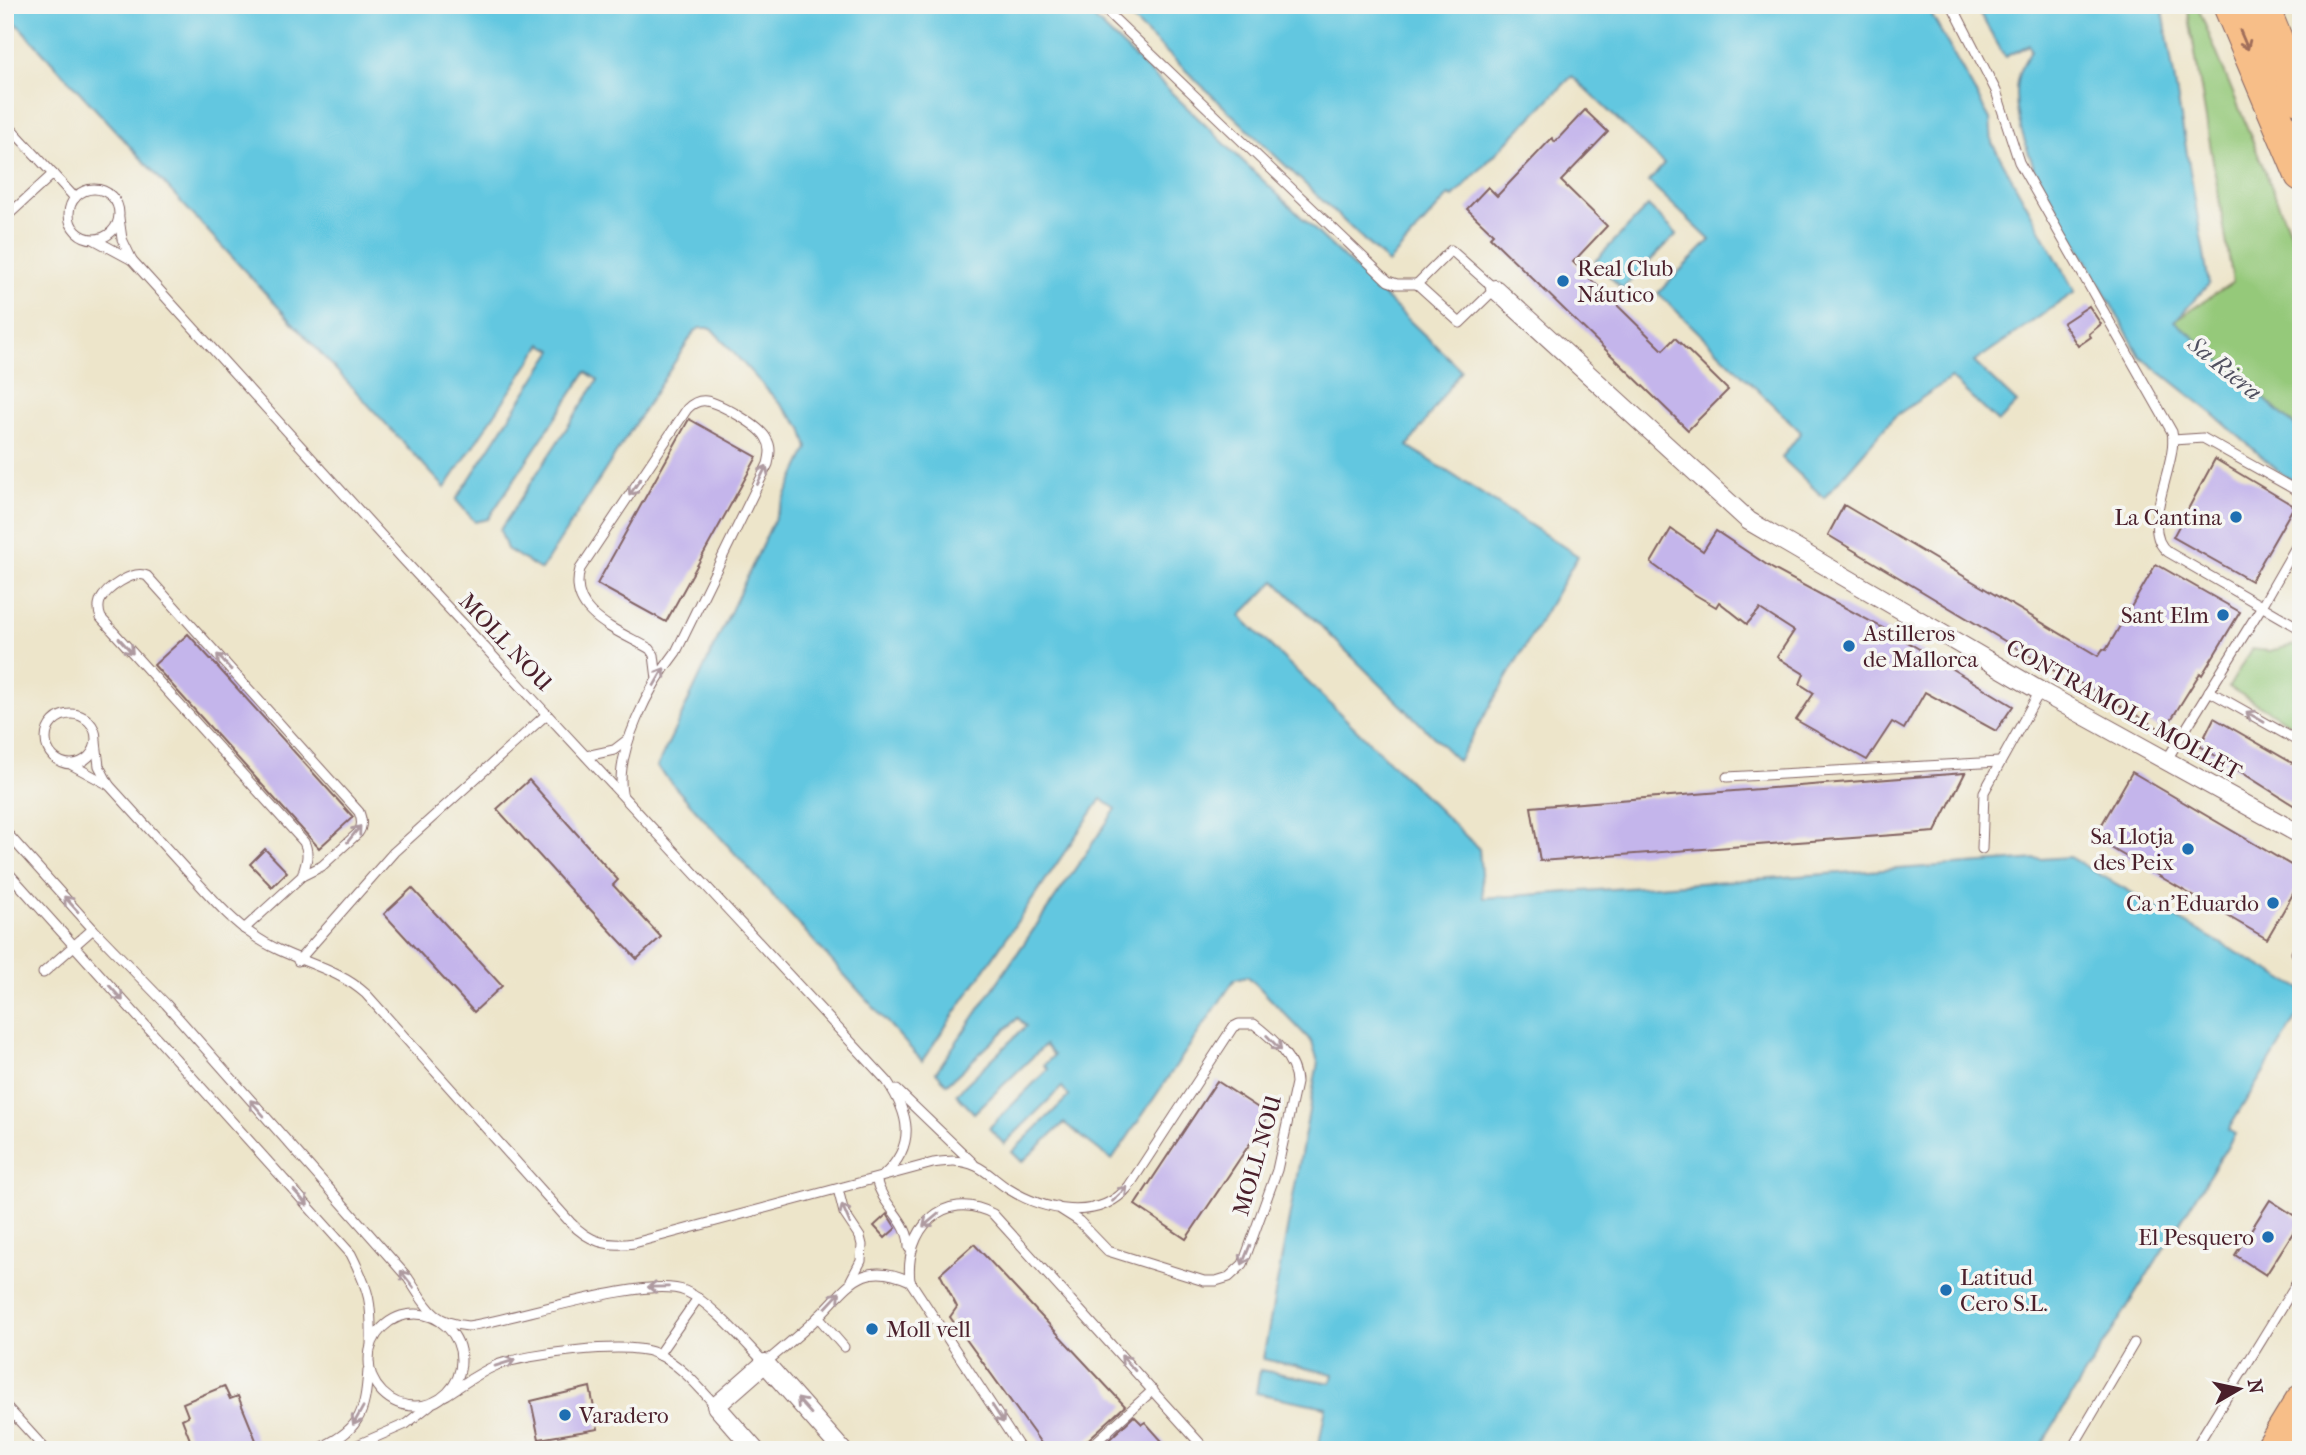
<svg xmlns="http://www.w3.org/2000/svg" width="2306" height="1455" font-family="'IM FELL French Canon',serif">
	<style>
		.green { fill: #95c97a; stroke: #707452; stroke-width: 2 }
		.water { fill: #62c7e0; stroke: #567386; stroke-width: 2 }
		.building { fill: #c4b5eb }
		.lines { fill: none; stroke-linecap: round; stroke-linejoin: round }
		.lane-casing { stroke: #836463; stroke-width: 11 }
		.street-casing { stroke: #836463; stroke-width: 20 }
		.highway-casing { stroke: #836463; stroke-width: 34 }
		.lane { stroke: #fff; stroke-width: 9 }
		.street { stroke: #fff; stroke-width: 18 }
		.highway { stroke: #f7be88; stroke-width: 32 }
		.oneway { stroke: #a06e5a }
		.oneway2 { stroke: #ae9aa0 }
		.poi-dot { fill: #1f6fb2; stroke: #f6f6f2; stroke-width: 2.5 }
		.labels { text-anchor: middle; stroke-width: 7; stroke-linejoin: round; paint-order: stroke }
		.poi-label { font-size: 23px; fill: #4a1f2b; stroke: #f6f6f2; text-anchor: start }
		.street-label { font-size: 23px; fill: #4a1f2b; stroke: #f6f6f2 }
		.water-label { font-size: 24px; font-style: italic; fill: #515161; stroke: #f6f6f2 }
	</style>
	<rect width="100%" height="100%" fill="#f6f6f2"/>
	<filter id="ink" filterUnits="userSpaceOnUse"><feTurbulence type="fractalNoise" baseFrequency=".0143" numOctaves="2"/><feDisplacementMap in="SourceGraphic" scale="14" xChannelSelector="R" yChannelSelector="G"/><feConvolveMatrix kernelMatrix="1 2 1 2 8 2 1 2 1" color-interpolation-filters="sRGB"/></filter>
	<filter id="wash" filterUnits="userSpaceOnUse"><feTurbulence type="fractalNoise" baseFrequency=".00686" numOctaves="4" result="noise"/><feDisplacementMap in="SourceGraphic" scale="28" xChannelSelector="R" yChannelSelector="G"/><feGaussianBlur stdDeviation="1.57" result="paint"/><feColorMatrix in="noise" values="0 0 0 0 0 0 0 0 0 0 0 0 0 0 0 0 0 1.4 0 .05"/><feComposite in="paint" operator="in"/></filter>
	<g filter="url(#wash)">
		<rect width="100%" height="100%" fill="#ede5ca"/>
		<g class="green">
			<path d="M2187,5h10l104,254v172l-127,-110 59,-39z"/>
			<path d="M2295,645l6,4v81l-72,-43 22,-38 18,2z"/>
		</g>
		<g class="water">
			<path d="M5,5h1075l381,365 -53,76 170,110 -120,205 -183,-180 -35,35 239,233 4,49 586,-41 232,132v22l-73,119 7,4 -197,316h-712l-7,-6 7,-37 -70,-14 4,-23 71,13 2,-9 -70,-15 55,-297 -6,-20 -58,-60 -7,-6 -12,3 -123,181 -48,-37 -42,39 -10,-10 57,-56 -7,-9 -58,57 -15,-16 59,-59 -4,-4 10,-10 -9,-10 -71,68 -18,-19 70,-68 -8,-8 -71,66 -11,-12 180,-263 -15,-10 -179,262 -265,-294 151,-319 -6,-20 -91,-100h-11l-6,4 -153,238 -34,-21 -7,-19 98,-150 -12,-8 -98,147 -13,3 -19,-22 97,-150 -11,-6 -97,144 -440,-477z"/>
			<path d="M1117,5h809l64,114 2,24 83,149 -101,70 43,41 -19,19 -47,-44 -57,39 -70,81 -42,-40 19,-26 -143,-139 52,-53 -61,-58 15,-18 -92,-88 -119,121 -4,-2 -61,68z"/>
			<path d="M1975,5h187l47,279 -34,37 126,110v53l-18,-9 -71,-62 -72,-57 -107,-191c-10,-27 -24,-66 -13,-95 3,-6 7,-13 11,-20l-2,-5 -24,12z"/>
			<path d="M1648,206l29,28 -55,55 -27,-28z"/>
		</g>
		<g id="blocks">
			<g class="building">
				<path d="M1585,110l23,22 -47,49 46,45 -34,36 90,88 12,-12 53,52 -40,40 -198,-193 3,-3 -26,-25 21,-22 9,9 55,-58 3,4z"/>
				<path d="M2089,306l12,18 -12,10 2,3 -13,9 -15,-23z"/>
				<path d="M689,419l68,38 -91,165 -69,-38z"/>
				<path d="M2215,459l79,47 -43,75 -78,-44z"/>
				<path d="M1844,505l254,151 5,-7 3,1 50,-86 84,48 -38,63 -2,-2 -36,58 -105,-60 -1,2 -230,-138z"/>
				<path d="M1671,529l32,22 13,-20 57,38 123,66 117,71 -17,25 -71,-39 -21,37 -12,-7 -25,38 -71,-40 18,-27 -14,-9 4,-10 -27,-17 17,-26 -34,-22 -13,15 -28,-22 -3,5 -22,-13 -43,-31z"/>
				<path d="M188,634l165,183 -34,31 -165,-183z"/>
				<path d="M2214,718l87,50v42l-101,-64z"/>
				<path d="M2132,772l169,99v9l-34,59 -173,-101z"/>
				<path d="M1965,773l-30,59 -395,29 -9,-54z"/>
				<path d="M529,780l89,100 -5,5 48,52 -24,22 -49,-52 -1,1 -90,-99z"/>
				<path d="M265,849l22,23 -15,15 -22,-23z"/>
				<path d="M412,888l90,98 -28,26 -90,-98z"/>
				<path d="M1217,1081l52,34 -83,124 -51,-34z"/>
				<path d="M2270,1200l31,20 -35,55 -31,-20z"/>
				<path d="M887,1214l9,14 -11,10 -11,-12z"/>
				<path d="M974,1244l151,162 -43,39 -2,5h-34l-96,-133 7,-10 -17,-33z"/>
				<path d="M224,1386l6,13 8,-3 20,49 -10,5h-54l-12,-31 6,-3 -5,-13z"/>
				<path d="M590,1387l8,42 -59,10 -8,-38z"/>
				<path d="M1134,1416l8,8 3,-2 25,28h-72z"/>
			</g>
		</g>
	</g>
	<g filter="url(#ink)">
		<use href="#blocks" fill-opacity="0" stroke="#836463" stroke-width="2"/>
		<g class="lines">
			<defs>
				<g id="lane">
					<path d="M1100,5l288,276 9,3h20"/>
					<path d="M1952,5l44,86 23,71 153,270c7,31 -35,98 -4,120l133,77"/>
					<path d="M5,122l70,76"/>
					<circle cx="94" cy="214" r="25"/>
					<path d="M5,218l48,-44"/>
					<path d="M119,218l3,21 10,21 269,297 486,524c22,33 30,63 -3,94"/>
					<path d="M95,240l37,20"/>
					<path d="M1451,250l44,39 -35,34 -43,-39z"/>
					<path d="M2173,440l30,-2 98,55"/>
					<path d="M2209,691l92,52"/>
					<circle cx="71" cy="739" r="25"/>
					<path d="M96,742l3,24 10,19c26,29 53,58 79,87 21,22 40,46 65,63 36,26 81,30 113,59l204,228c19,20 37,25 64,21l299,-80c15,-2 29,-4 43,3 11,5 20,15 31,22 36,23 92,35 122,-2l104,-159 6,-3h15c18,14 42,35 42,59l-19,87 -34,94 -14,13 -13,4h-12l-96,-30 -29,-30 -22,-14"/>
					<path d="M586,756l28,-6 13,-10"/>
					<path d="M2166,761l96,-155 39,-68"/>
					<path d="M72,765l37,20"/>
					<path d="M1727,777l272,-15"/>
					<path d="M622,793c-7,-42 28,-108 54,-141l92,-188c2,-9 4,-17 -2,-26 -6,-12 -46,-35 -60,-37 -8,-1 -14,3 -19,8l-107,160c-13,45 38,61 70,80l4,6 3,24"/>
					<path d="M5,831l88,98 73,75 242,274c19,28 23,45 60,48 48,-7 180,-51 217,-35 26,11 60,52 80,72 18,-15 37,-30 54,-47 31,-31 43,-57 91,-35"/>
					<path d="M1982,849l2,-57 56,-101"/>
					<path d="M5,869l346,385c19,38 21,49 20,92"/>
					<path d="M244,929l58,-53 20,-10 36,-33c5,-7 4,-13 1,-21l-212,-236c-14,-7 -41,13 -47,25 -2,6 -1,12 1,17l203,224c6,12 2,22 -2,34"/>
					<path d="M2296,953l5,-8"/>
					<path d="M298,961l96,-109 153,-138"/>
					<path d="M43,973l50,-44"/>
					<path d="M897,1090l76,73"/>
					<path d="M876,1179c7,29 34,42 33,69"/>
					<path d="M838,1189l6,24 16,24 2,8 -1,16 -10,19"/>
					<circle cx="415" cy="1360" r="46"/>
					<path d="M818,1317l26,30"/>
					<path d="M658,1355l40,-57"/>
					<path d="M446,1395c16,-10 32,-22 51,-30 30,-11 129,-24 158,-12 25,11 43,33 61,53"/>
					<path d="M5,1405l41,45"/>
					<path d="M315,1450c44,-19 50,-34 53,-80"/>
					<path d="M346,1450l60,-26 24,-19"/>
					<path d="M1021,1450l-111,-169c-6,-50 33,-94 83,-67l213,236"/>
					<path d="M1087,1450l66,-60"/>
					<path d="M2071,1450l63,-107"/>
					<path d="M2194,1450l107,-174"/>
				</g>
				<g id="street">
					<path d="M1495,289l254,232 291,170 261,144"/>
					<path d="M755,1450l-39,-44 49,-43 77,87"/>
				</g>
				<g id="highway">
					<path d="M2229,5l72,170"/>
					<path d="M2262,5l39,94"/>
					<path d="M2271,1450l30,-49"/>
					<path d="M2300,1450l1,-1"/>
				</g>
			</defs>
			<use href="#lane" class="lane-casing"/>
			<use href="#street" class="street-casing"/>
			<use href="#highway" class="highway-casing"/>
			<use href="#lane" class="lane"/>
			<use href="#street" class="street"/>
			<use href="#highway" class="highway"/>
		</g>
		<defs><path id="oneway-shaft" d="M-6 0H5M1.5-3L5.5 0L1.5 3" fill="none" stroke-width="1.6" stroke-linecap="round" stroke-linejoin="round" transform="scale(1.75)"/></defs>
		<use class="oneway" href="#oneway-shaft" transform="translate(2244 40) rotate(67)"/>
		<g class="oneway2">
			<use href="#oneway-shaft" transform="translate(762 475) rotate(-64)"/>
			<use href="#oneway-shaft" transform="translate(635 487) rotate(124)"/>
			<use href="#oneway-shaft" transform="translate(126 646) rotate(48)"/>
			<use href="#oneway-shaft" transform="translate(224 662) rotate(-132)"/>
			<use href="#oneway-shaft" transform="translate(659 677) rotate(-60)"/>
			<use href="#oneway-shaft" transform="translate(2255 717) rotate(-150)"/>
			<use href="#oneway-shaft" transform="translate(354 834) rotate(-51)"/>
			<use href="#oneway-shaft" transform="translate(71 904) rotate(-132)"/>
			<use href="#oneway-shaft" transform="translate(116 993) rotate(48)"/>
			<use href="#oneway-shaft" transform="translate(1274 1043) rotate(46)"/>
			<use href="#oneway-shaft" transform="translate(257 1108) rotate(-131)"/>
			<use href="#oneway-shaft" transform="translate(1120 1194) rotate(-44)"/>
			<use href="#oneway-shaft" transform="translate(301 1198) rotate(48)"/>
			<use href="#oneway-shaft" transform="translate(846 1214) rotate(-113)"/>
			<use href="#oneway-shaft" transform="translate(931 1220) rotate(140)"/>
			<use href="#oneway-shaft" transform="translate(1246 1255) rotate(112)"/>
			<use href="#oneway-shaft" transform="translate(407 1279) rotate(-128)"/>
			<use href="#oneway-shaft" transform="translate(658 1287) rotate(179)"/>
			<use href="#oneway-shaft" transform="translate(833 1300) rotate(-47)"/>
			<use href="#oneway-shaft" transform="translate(505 1363) rotate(-17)"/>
			<use href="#oneway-shaft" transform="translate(1128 1363) rotate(-132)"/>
			<use href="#oneway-shaft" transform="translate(804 1406) rotate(-132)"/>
			<use href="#oneway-shaft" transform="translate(998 1414) rotate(57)"/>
			<use href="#oneway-shaft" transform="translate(358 1416) rotate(119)"/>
		</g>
	</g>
	<g class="poi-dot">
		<circle cx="1563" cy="281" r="7"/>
		<circle cx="2236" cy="517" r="7"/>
		<circle cx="2223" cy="615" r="7"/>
		<circle cx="1849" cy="646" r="7"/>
		<circle cx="2188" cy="849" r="7"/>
		<circle cx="2273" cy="903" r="7"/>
		<circle cx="2268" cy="1237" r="7"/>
		<circle cx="1946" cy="1290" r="7"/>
		<circle cx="872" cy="1329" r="7"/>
		<circle cx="565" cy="1415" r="7"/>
	</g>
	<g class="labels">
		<g class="poi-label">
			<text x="1577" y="276">Real Club<tspan x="1577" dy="26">Náutico</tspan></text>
			<text x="2222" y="525" text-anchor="end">La Cantina</text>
			<text x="2209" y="623" text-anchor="end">Sant Elm</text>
			<text x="1863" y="641">Astilleros<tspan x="1863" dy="26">de Mallorca</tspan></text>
			<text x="2174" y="844" text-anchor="end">Sa Llotja<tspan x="2174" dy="26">des Peix</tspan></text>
			<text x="2259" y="911" text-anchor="end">Ca n'Eduardo</text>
			<text x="2254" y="1245" text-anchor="end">El Pesquero</text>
			<text x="1960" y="1285">Latitud<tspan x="1960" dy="26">Cero S.L.</tspan></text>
			<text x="886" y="1337">Moll vell</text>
			<text x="579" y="1423">Varadero</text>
		</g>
		<g class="street-label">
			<text transform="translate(506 642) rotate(47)" y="8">MOLL NOU</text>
			<text transform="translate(2124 709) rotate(29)" y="8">CONTRAMOLL MOLLET</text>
			<text transform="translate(1257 1155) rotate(-74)" y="8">MOLL NOU</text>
		</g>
		<g class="water-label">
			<text transform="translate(2225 368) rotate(39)" y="8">Sa Riera</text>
		</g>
	</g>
	<rect width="2306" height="1455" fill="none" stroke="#f6f6f2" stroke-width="28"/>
	<g transform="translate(2239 1389) rotate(81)" stroke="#f6f6f2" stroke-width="5" paint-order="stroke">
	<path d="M0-5L12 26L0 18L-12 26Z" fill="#4a1f2b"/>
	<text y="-10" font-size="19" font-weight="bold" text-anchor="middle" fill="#4a1f2b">N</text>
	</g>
</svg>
